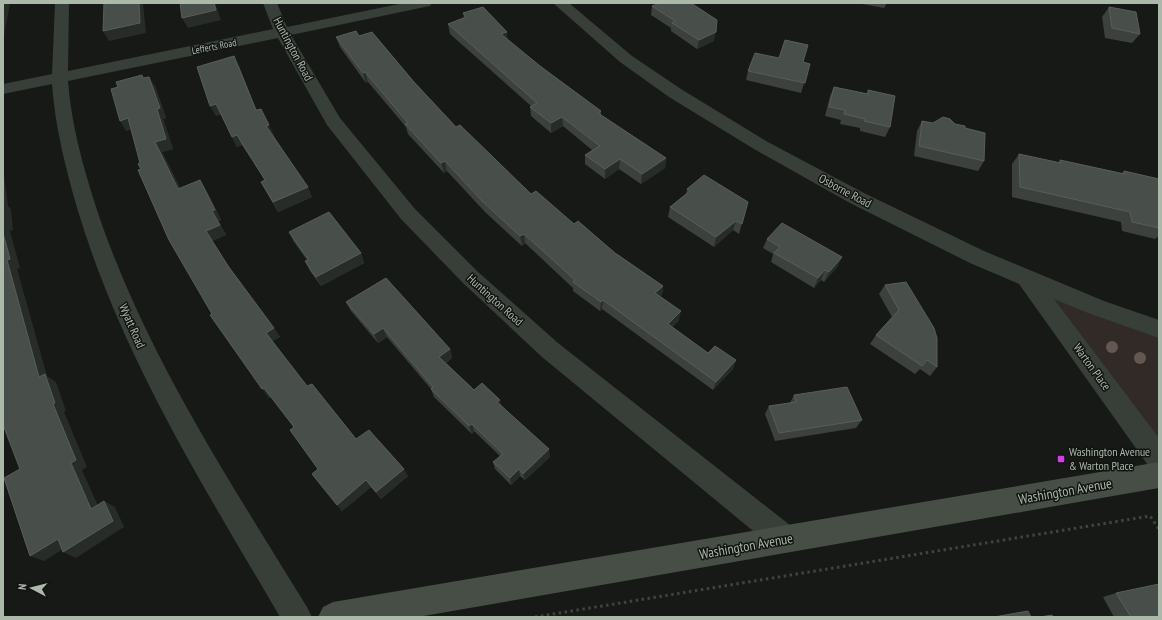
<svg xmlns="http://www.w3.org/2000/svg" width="1162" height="620" font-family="'PT Sans Narrow',sans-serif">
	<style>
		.green { fill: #312a27 }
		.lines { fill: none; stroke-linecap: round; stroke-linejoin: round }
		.path { stroke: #3f453e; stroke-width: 3; stroke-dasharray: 2.5 3.5; stroke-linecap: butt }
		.street { fill: #383e38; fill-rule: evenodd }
		.secondary { fill: #464e46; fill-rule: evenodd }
		.tree { fill: #635751 }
		.wall { fill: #3c413d }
		.shaded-wall { fill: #282c29 }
		.building { fill: #484e49; stroke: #585e58 }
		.poi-dot { fill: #d53deb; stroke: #121412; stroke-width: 1.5 }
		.labels { text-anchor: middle; stroke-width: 3; stroke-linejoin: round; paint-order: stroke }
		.far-street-label { font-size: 10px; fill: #abb8aa; stroke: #121412 }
		.street-label { font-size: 12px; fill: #abb8aa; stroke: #121412 }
		.poi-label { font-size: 12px; fill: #abb8aa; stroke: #121412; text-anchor: start }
		.near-street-label { font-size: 14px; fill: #abb8aa; stroke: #121412 }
	</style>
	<rect width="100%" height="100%" fill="#171917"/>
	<path class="green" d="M1024,275l135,54v131z"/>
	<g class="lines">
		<path class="path" d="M535,617l615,-101 9,13"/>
		<g class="street">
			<path d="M55,3h14l-1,68 205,-42 -10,-26h14l10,24 117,-24h28l-2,3 -5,1 -134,28 49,83 75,91 62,62 81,72 237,186 4,10 -4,10 -10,4 -10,-4 -233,-192 -79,-74 -62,-64 -74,-94 -49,-87 -210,43c3,42 15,86 28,126 48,145 132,271 211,400l5,10h-32c-76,-130 -158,-260 -202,-406 -12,-41 -23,-84 -26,-127l-49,10v-10l49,-10z"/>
			<path d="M553,3h16l63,53 49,33 85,52 98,52 120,58 120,50 55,19v18l-71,-25 -34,-14 105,139v33l-9,-3 -131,-184 -49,-21 -120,-60 -96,-54 -85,-52 -49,-35z"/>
		</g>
		<path class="secondary" d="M1159,462v26l-741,129h-100l5,-10 10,-5z"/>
	</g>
	<g class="tree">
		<circle cx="1112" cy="347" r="6"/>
		<circle cx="1140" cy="358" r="6"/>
	</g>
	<g class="wall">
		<path d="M857,3h30l-3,5z"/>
		<path d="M652,6l62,35 -17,8 -26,-18v-3l-20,-13z"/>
		<path d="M1109,7l31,27 -8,9 -27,-5 -3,-21z"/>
		<path d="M463,13l44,26 33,27 61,45v4l65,43 -1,10 -24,16 -22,-15 -14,10 -20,-15v-9l7,-5 -29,-24 -12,7 -20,-17 -1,-9 1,-1 -81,-72 -2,-10 16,-6z"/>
		<path d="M359,36l55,46 42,45 75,67 132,92 -1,9 -2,1 19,24 -7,7 36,26 28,7 -3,9 -20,21 -111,-81 -2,2 -27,-20v-3l-48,-45 -3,3 -37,-34 -38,-41 -3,2 -36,-39 -2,-7 -38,-45 -2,1 -26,-36 -4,-10z"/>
		<path d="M779,58l31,6 -9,29 -55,-13 2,-9z"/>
		<path d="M239,66l17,44 18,25h-1l39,62 -34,15 -17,-30 4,-2 -23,-35 -5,2 -16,-33 -5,2z"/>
		<path d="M144,78l11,8 11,32 -3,1 10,30 -11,3 18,36 20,-8 6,10 15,30 -3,1 8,14 -14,6 20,30 48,66 -8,4 35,45 49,53 52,37 -27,23 -10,-12 -29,24 -5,-6 -19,-36 -24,-42 -23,-31 -2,2 -57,-84 -71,-145 -1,-6 -9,-34 -5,2 -8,-44z"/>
		<path d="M834,87l33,7 1,-4 22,37 -5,10 -25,-6v-3l-20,-4 1,-4 -16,-4 5,-20z"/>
		<path d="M922,121l11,2 22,1 10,4 19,33 -6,10 -64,-15 3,-25z"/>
		<path d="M1019,154l39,9 2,-3 62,13 2,-2 35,8v57l-4,3 -33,-8 -1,-9 -109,-25v-33z"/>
		<path d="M687,189l61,13 -9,32 -6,-4 -19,17 -46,-30 2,-10 16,-13z"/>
		<path d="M289,232l72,21 3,10 -43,23 -11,-15 -5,-10 2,-1 -13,-18z"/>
		<path d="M767,239l71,27 -14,16 -3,-2 -7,8 -43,-26 2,-8 -10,-6z"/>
		<path d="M885,285l52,82 -7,9 -10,-7 -5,5 -45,-30 6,-9 16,-18 -13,-23z"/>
		<path d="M346,302l104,47 2,9 -6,5 28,27 27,15 49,52 -25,23 -5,-4 -9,9 -16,-16 -2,-7 7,-6 -26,-25 -2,3 -38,-37 -3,-8 -44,-52 -9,6 -27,-32z"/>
		<path d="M794,395l68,25 -6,8 -81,13 -10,-27 4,-8 21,-3z"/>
		<path d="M1116,593l43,24h-45l-11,-20z"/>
	</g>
	<g class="shaded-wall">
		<path d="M3,3h7l-7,38z"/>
		<path d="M139,3h4l3,30 -37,8 -6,-10z"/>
		<path d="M214,3h1l6,17 -33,8 -6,-10z"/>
		<path d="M507,32l1,10 -7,-8z"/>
		<path d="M716,32l-2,9 -17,8 2,-9z"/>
		<path d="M234,56l5,10 21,54 -4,-10z"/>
		<path d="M365,72l3,10 -2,1 -3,-10z"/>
		<path d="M149,77l6,9 11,32 -3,1 10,30 -11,3 23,47 -7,-10 -23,-47 2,-33z"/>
		<path d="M216,104l5,10 -5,2 -6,-10z"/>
		<path d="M562,117l1,9 -12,7v-10z"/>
		<path d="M128,118l7,10 -9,3 -6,-10z"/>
		<path d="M269,125l5,10 -3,1 -5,-10z"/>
		<path d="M237,135l5,10 -5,2 -5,-10z"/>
		<path d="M666,158l-1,10 -24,16 1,-10z"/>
		<path d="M620,159l-1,10 -14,10v-10z"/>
		<path d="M445,161l2,10 -3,2 -3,-10z"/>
		<path d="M3,174l1,1 4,31 3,3 2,21 -3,1 10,37 -3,1 30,107 9,6 10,29 -2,1 23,55 -5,3 20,45 -11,-6 -20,-46 -32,-86 -32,-117 -4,-27z"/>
		<path d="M200,180l6,10 15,30 -3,1 8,14 -14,6 22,35 -28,-45 6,-20z"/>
		<path d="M308,187l4,10 -34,15 -5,-10z"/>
		<path d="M736,221l-3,9 -19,17 2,-10z"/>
		<path d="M524,234l1,9 -3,3 -2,-10z"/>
		<path d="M361,253l3,10 -43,23 -5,-9z"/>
		<path d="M842,257l-4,9 -14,16 5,-10z"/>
		<path d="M825,270l-4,10 -7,8 4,-10z"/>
		<path d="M663,286l-1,9 -8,7 1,-9z"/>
		<path d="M603,300l-1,9 -2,2 1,-9z"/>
		<path d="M681,311l-2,9 -13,13 2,-9z"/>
		<path d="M274,328l6,9 -8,4 -6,-8z"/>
		<path d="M383,328l4,9 -9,6 -4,-9z"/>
		<path d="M450,349l2,9 -10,7 -3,-8z"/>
		<path d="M736,360l-3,9 -20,21 3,-8z"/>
		<path d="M264,388l7,8 -2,2 -7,-9z"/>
		<path d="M500,400l2,8 -5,-6z"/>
		<path d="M472,424l2,7 -2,3 -3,-8z"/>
		<path d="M549,449l1,8 -25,23 -2,-6z"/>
		<path d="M404,469l4,7 -27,23 -5,-7z"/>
		<path d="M519,469l1,7 -9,9 -1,-7z"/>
		<path d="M366,480l5,7 -29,24 -5,-6z"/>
		<path d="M104,501l11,6 9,20 -48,31 -13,-6z"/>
		<path d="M58,539l13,5 -27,17 -14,-5z"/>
	</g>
	<g class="building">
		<path d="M104,3h35l1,20 -37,8z"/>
		<path d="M180,3h34l2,7 -34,8z"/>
		<path d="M660,3h31l26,17 -1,12 -17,8 -27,-17 3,-2 -23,-15z"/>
		<path d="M483,7l24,25 -6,2 39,32 61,45 -3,2 68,45 -24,16 -22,-15 -15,10 -20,-14 15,-9 -38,-29 -11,6 -21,-16 7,-4 -89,-79 18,-7 -3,-4z"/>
		<path d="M1109,7l27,5 4,22 -28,-6z"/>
		<path d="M356,31l3,5 13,-4 42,50 42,45 4,-2 71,69 5,-3 38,33 4,-3 37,32 48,33 -8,7 26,18 -13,13 40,29 7,-7 21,14 -20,22 -113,-82 -2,2 -28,-20 2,-2 -51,-46 -4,2 -37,-34 -38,-41 -4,2 -36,-39 3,-1 -43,-51 -2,1 -27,-36z"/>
		<path d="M785,40l23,5 -5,17 7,2 -5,19 -57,-12 7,-18 24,5z"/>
		<path d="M234,56l22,54 5,-1 8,16 -3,1 42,61 -35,15 -12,-20 4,-2 -28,-45 -5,2 -16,-33 -6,2 -13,-39z"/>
		<path d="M142,75l1,3 6,-1 11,31 -3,1 9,30 -11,3 23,47 22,-9 15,30 -3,1 8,14 -14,6 22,35 46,62 -8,5 41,53 5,-2 44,55 13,-9 35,39 -28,23 -10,-12 -29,25 -25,-31 6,-5 -28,-39 4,-3 -30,-39 -2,1 -52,-74 2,-1 -43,-74 -31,-70 3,-1 -3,-5 2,-1 -12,-45 -8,3 -9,-32 7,-2 -2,-5z"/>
		<path d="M834,87l34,7v-4l27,6 -5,31 -26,-6 1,-2 -21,-5 1,-4 -16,-3z"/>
		<path d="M943,117l7,2 5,5 10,2v2l20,5 -1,28 -65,-15 3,-25 11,2z"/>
		<path d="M1019,154l42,9 -1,-3 64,14v-3l35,8v49l-27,-6 -2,-10 -110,-25z"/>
		<path d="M704,175l44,27 -6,22 -6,-3 -20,16 -46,-30 20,-16 -3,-2z"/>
		<path d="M329,212l32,41 -45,24 -11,-16 4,-1 -20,-28z"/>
		<path d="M782,223l60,34 -13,15 -4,-2 -7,8 -44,-25 6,-6 -13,-8z"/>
		<path d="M3,233l7,26 -3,1 32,117 6,-3 10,29 -2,1 23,56 -5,3 20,46 13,-8 9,20 -50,31 -5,-13 -28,17 -26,-78 16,-9 -15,-39 -2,-6z"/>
		<path d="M386,278l64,71 -11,8 35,33 8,-7 18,17 -3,2 52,47 -26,25 -4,-5 -9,9 -17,-16 10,-8 -31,-30 -3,2 -38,-37 2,-2 -50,-59 -9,6 -28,-32z"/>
		<path d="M906,282l28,46 3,10v29l-10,-7 -5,6 -46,-31 23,-25 -14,-25z"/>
		<path d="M847,387l15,33 -83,13 -10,-27 27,-4 -2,-7z"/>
		<path d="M1159,584v33h-28l-15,-24z"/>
		<path d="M1028,611l3,6h-37z"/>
		<path d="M1052,615l1,2h-13z"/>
	</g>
	<rect class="poi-dot" x="1057" y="455" width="8" height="8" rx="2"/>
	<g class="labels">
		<g class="far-street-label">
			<text transform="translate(214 46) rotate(-11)" y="4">Lefferts Road</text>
		</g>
		<g class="street-label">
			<text transform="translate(293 49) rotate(62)" y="4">Huntington Road</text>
			<text transform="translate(845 191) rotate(28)" y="4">Osborne Road</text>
			<text transform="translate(495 300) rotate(42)" y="4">Huntington Road</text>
			<text transform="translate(132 326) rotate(66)" y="4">Wyatt Road</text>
			<text transform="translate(1092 367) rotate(54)" y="4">Warton Place</text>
		</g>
		<g class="poi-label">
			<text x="1069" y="456">Washington Avenue<tspan x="1069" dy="14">&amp; Warton Place</tspan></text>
		</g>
		<g class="near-street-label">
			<text transform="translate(1065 491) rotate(-10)" y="5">Washington Avenue</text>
			<text transform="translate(746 546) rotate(-10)" y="5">Washington Avenue</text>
		</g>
	</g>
	<rect width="1162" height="620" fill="none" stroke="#abb8aa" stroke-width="8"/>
	<g transform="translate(32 588) rotate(277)" stroke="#121412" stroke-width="3" paint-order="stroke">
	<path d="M0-3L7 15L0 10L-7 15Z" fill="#abb8aa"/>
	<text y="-6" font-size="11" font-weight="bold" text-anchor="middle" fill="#abb8aa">N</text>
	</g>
</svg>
